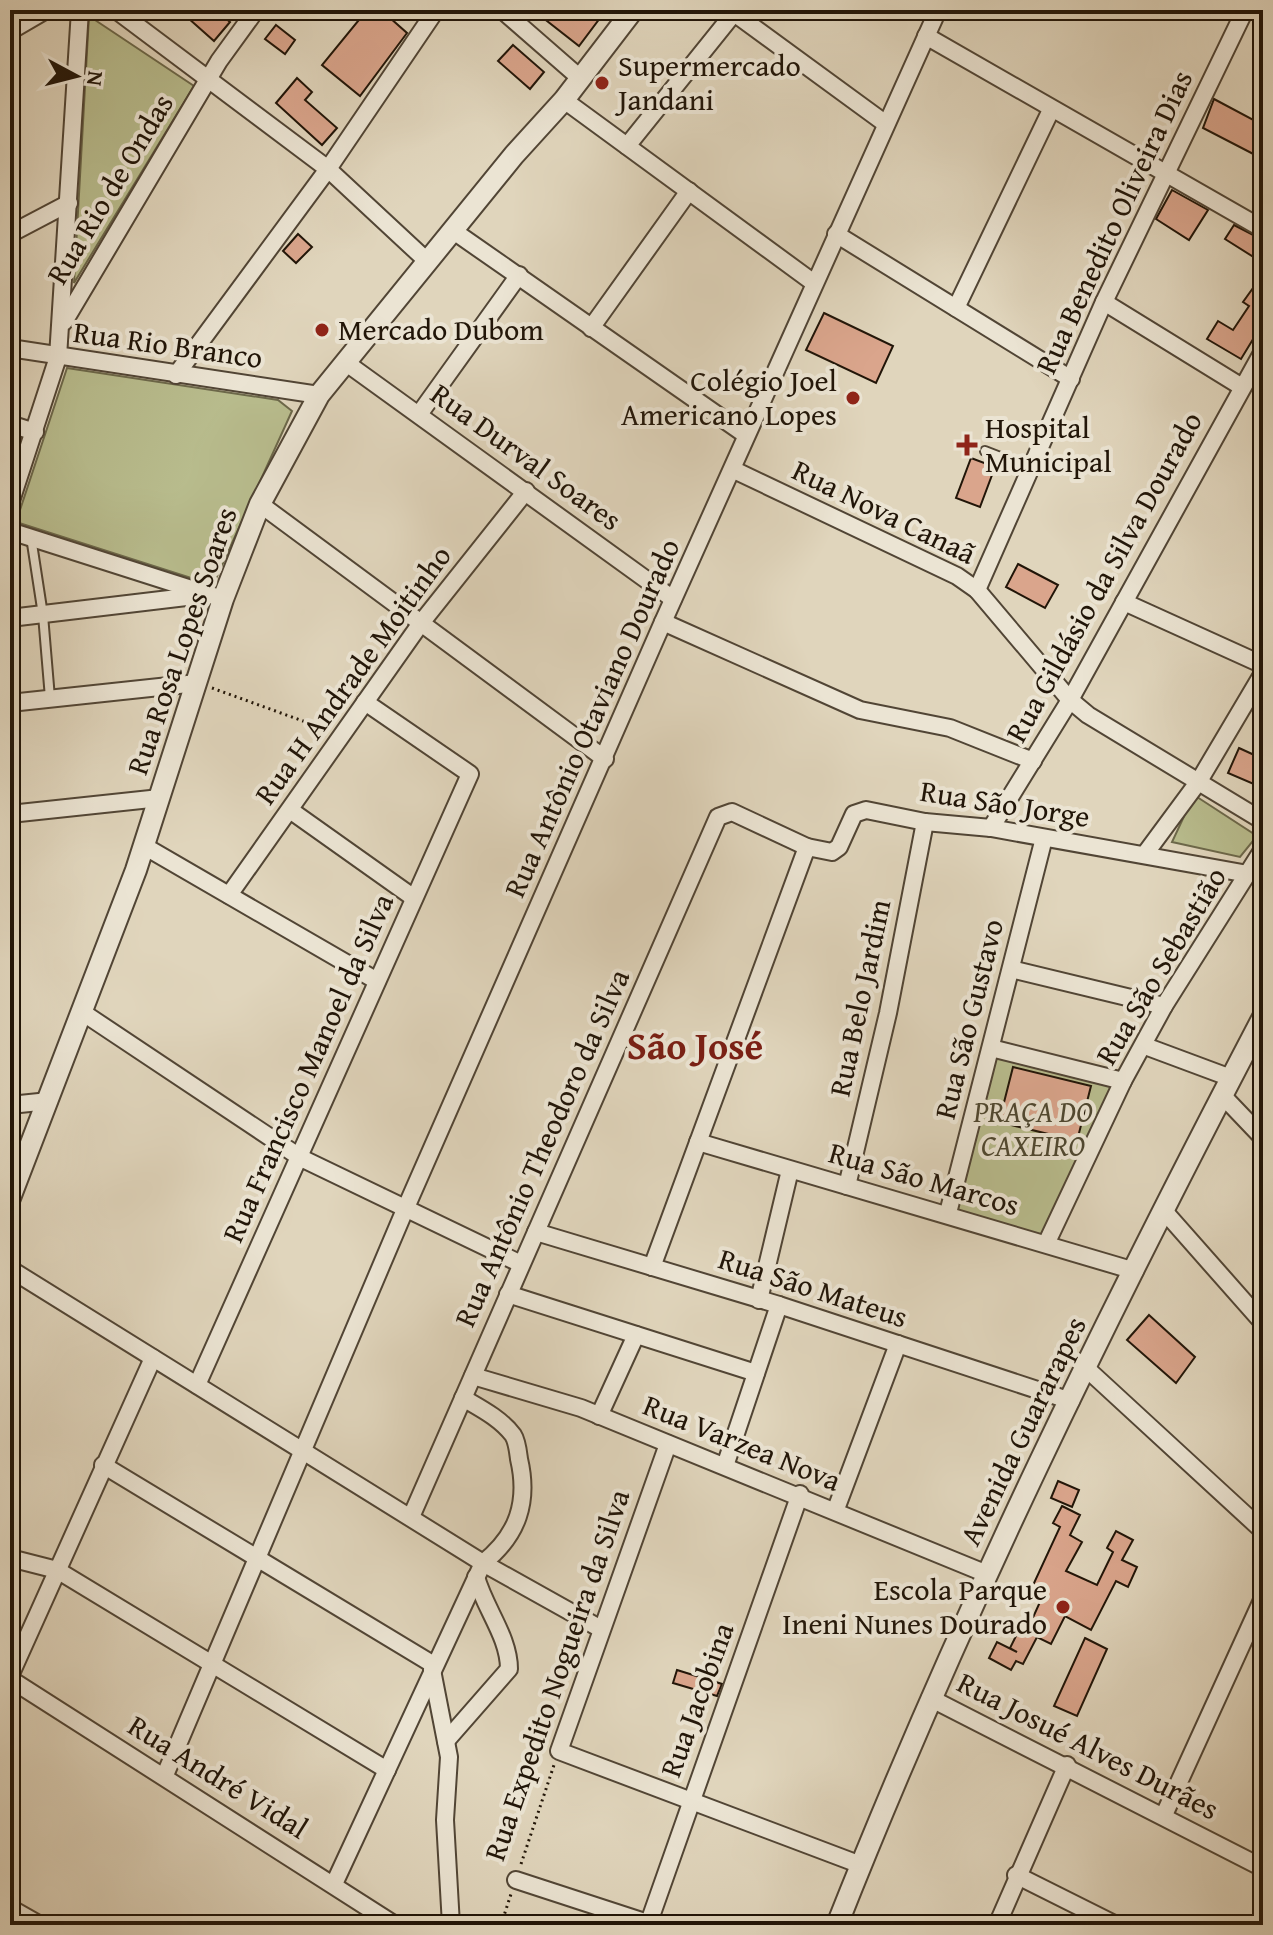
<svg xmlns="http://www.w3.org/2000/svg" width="1273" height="1935" font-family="'Gentium Book Plus',serif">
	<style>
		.green { fill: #b8bc8d; stroke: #6c684a; stroke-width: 2 }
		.building { fill: #daa58c; stroke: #211508; stroke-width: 2 }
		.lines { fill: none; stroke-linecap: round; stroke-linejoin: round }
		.service-casing { stroke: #514535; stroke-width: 12 }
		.minor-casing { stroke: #514535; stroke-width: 20 }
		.tertiary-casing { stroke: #514535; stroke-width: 24 }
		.path { stroke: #211508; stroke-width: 3; stroke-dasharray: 2 4; stroke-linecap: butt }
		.service { stroke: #ebe4d3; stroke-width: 8 }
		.minor { stroke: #ebe4d3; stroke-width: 16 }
		.tertiary { stroke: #ebe4d3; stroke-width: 20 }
		.poi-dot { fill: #8f2418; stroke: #ebe4d3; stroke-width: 3 }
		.labels { text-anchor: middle; stroke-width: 8; stroke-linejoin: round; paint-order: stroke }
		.poi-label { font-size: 30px; fill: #211508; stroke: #ebe4d3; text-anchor: start }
		.street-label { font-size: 30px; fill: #211508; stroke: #ebe4d3 }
		.park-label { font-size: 30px; font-style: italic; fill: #4e4730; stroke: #ebe4d3 }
		.district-label { font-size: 38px; font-weight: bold; fill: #7a1f14; stroke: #ebe4d3 }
	</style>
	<rect width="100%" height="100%" fill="#e0d5bc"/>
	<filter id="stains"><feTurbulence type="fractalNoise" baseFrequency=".0025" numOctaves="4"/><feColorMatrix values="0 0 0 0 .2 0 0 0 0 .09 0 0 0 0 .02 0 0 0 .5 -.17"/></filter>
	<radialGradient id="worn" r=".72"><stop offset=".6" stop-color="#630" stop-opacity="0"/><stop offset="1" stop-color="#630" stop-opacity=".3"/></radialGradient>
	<g class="green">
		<path d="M89,16l105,70 -120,197z"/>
		<path d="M67,368l211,32 14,11 -79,174 -197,-63z"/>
		<path d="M1194,795l63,41 -17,21 -68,-15z"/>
		<path d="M994,1051l124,32 -72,156 -94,-27z"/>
	</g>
	<g class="building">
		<path d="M179,10h37l14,12 -16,19z"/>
		<path d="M367,10h14l26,23 -47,63 -38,-31z"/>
		<path d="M533,10h73l-27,36z"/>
		<path d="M276,25l19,15 -10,14 -20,-15z"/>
		<path d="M513,45l31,27 -14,17 -32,-28z"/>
		<path d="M297,78l15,14 -7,8 32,28 -15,17 -46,-42z"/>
		<path d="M1214,99l49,26v34l-60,-31z"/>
		<path d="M1172,190l36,20 -19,30 -33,-21z"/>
		<path d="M1234,225l29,15v23l-38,-24z"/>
		<path d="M298,234l14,13 -16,16 -13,-12z"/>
		<path d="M1263,274v58l-4,7 -4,-3 -14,23 -34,-20 11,-18 15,9 16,-24 -6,-4z"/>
		<path d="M824,313l69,33 -17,37 -70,-33z"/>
		<path d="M971,458l24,9 -15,40 -24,-9z"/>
		<path d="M1018,564l40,21 -13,23 -39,-21z"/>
		<path d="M1239,748l24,11v29l-35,-15z"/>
		<path d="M1013,1067l78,19 -14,55 -78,-19z"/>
		<path d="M1149,1315l46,42 -19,26 -49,-43z"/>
		<path d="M1058,1481l21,9 -7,17 -21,-9z"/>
		<path d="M1062,1506l18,9 -10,20 12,7 -16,29 31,14 16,-33 -6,-4 9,-17 17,9 -11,20 15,7 -9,20 -12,-6 -25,49 -26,-14 -14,28 -14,-7 -14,27 -7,-3 -5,9 -22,-12 8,-16 20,10 -7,-4 9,-18 7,3 14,-31 -12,-6 32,-69 -7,-4z"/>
		<path d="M1085,1638l22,11 -30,67 -23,-10z"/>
		<path d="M677,1670l45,14 -5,12 -44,-13z"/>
	</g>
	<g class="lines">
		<defs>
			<g id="service">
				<path d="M985,451l46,18"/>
				<path d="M31,537l12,78 7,83"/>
			</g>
			<g id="minor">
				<path d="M116,10l212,159 99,92"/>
				<path d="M502,10l78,68"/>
				<path d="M730,10l156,114"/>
				<path d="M10,31l36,-21"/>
				<path d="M926,36l337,193"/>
				<path d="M564,100l250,183"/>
				<path d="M627,146l107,-133"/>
				<path d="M455,232l291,203"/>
				<path d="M10,234l59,-31"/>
				<path d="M836,234l235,145"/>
				<path d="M1104,302l138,85"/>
				<path d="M956,308l95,-198"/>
				<path d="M64,322l155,-261 37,-51"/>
				<path d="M591,328l98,-137"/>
				<path d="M10,348l309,47"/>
				<path d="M345,362l328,237"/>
				<path d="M176,375l152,-206 108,-159"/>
				<path d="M420,413l99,-138"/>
				<path d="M10,424l25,8"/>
				<path d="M734,470l223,106 20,14 93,110 18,15 175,106"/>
				<path d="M10,504l48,-147 22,-347"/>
				<path d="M260,504l345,255"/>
				<path d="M10,531l213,68"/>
				<path d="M977,590l127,-288 141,-292"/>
				<path d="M1124,602l139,63"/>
				<path d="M10,618l193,-23"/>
				<path d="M663,622l197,88 90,18 83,33"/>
				<path d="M10,703l187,-20"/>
				<path d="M290,810l124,88"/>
				<path d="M10,814l150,-16"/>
				<path d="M991,828l79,-128 193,-349"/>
				<path d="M144,846l233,135"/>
				<path d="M1145,854l54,-73 64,-108"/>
				<path d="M229,895l192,-272 105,-132"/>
				<path d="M1011,969l153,37"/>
				<path d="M82,1012l219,146 220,106"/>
				<path d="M1145,1046l86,32"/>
				<path d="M991,1048l132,33"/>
				<path d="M1222,1095l41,43"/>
				<path d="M10,1105l39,-4"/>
				<path d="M698,1142l437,129"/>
				<path d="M847,1186l41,-173 37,-191"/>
				<path d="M1165,1212l98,111"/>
				<path d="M948,1213l96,-375"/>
				<path d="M536,1232l243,73 292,96"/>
				<path d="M1047,1242l76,-161 41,-75 99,-157"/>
				<path d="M652,1267l155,-420 25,5 7,-5 15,-33 12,-4 59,12 66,6 257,46"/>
				<path d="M10,1269l473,294 118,66"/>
				<path d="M508,1294l248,79"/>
				<path d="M759,1300l31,-130"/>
				<path d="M1087,1369l176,162"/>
				<path d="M473,1376l108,32 406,166"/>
				<path d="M197,1385l273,-611 -105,-72"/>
				<path d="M599,1416l37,-81"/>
				<path d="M668,1444l-109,307 302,114"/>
				<path d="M103,1465l331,200"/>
				<path d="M725,1466l54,-161"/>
				<path d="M836,1509l62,-165"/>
				<path d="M411,1517l307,-700 14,-5 75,35"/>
				<path d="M10,1558l47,12 330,200"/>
				<path d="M432,1670l17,87 -4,63 6,105"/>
				<path d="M10,1676l143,-318"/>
				<path d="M10,1679l385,246"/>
				<path d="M930,1698l333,170"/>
				<path d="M446,1741l63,-72c0,-32 -24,-60 -33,-92"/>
				<path d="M165,1775l239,-563 259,-590 275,-612"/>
				<path d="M1164,1815l99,-217"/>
				<path d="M1016,1875l100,50"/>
				<path d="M516,1880l138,45"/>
				<path d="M334,1884l149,-321c35,-28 46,-61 36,-104 -1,-8 -2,-18 -6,-24 -13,-17 -33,-27 -50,-37"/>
				<path d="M10,1908l30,17"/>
				<path d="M648,1925l152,-431"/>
				<path d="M997,1925l70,-160"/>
			</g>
			<g id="tertiary">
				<path d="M10,1198l126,-328 87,-271 37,-95 59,-109 195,-240 50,-55 69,-90"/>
				<path d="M837,1925c123,-311 271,-612 426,-908"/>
			</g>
		</defs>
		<use href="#service" class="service-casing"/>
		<use href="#minor" class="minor-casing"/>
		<use href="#tertiary" class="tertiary-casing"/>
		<g class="path">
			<path d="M212,688l113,41"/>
			<path d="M521,1864l33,-99"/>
			<path d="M501,1925l10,-31"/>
		</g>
		<use href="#service" class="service"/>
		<use href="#minor" class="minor"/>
		<use href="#tertiary" class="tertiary"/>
	</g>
	<g class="poi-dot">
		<circle cx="602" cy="83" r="8"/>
		<circle cx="322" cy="330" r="8"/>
		<circle cx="853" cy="398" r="8"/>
		<path d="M963 433h8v8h8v8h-8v8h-8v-8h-8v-8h8z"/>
		<circle cx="1063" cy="1607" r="8"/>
	</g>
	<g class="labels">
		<g class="poi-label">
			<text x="618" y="76">Supermercado<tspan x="618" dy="34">Jandani</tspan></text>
			<text x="338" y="340">Mercado Dubom</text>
			<text x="837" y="391" text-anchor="end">Colégio Joel<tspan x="837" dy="34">Americano Lopes</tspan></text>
			<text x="985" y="438">Hospital<tspan x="985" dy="34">Municipal</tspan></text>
			<text x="1047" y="1600" text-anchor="end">Escola Parque<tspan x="1047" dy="34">Ineni Nunes Dourado</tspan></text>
		</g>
		<g class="street-label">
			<text transform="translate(110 189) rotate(-59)" y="10">Rua Rio de Ondas</text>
			<text transform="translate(1114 222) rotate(-65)" y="10">Rua Benedito Oliveira Dias</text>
			<text transform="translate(168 345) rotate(8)" y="10">Rua Rio Branco</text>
			<text transform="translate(526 457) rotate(36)" y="10">Rua Durval Soares</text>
			<text transform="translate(884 512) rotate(26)" y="10">Rua Nova Canaã</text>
			<text transform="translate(1104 577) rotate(-61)" y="10">Rua Gildásio da Silva Dourado</text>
			<text transform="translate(182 641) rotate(-71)" y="10">Rua Rosa Lopes Soares</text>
			<text transform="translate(353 675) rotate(-54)" y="10">Rua H Andrade Moitinho</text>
			<text transform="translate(592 718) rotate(-66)" y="10">Rua Antônio Otaviano Dourado</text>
			<text transform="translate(1005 804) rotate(9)" y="10">Rua São Jorge</text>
			<text transform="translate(1161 966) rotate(-59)" y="10">Rua São Sebastião</text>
			<text transform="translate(860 998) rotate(-78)" y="10">Rua Belo Jardim</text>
			<text transform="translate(969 1019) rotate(-76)" y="10">Rua São Gustavo</text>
			<text transform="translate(308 1068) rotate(-66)" y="10">Rua Francisco Manoel da Silva</text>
			<text transform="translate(542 1148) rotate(-66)" y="10">Rua Antônio Theodoro da Silva</text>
			<text transform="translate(924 1179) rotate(16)" y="10">Rua São Marcos</text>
			<text transform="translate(813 1288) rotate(18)" y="10">Rua São Mateus</text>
			<text transform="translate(1023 1431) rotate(-64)" y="10">Avenida Guararapes</text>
			<text transform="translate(742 1443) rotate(22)" y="10">Rua Varzea Nova</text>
			<text transform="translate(557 1675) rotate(-71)" y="10">Rua Expedito Nogueira da Silva</text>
			<text transform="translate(697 1700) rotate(-70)" y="10">Rua Jacobina</text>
			<text transform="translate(1088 1746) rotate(27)" y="10">Rua Josué Alves Durães</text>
			<text transform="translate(218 1777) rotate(32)" y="10">Rua André Vidal</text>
		</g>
		<g class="park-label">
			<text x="1033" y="1122">PRAÇA DO<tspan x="1033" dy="34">CAXEIRO</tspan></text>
		</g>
		<g class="district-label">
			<text x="695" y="1059">São José</text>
		</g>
	</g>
	<rect width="1273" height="1935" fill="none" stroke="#e0d5bc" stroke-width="40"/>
	<rect x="12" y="12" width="1249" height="1911" fill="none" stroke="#211508" stroke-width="4"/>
	<rect x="20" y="20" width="1233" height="1895" fill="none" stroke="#211508" stroke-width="2"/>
	<g transform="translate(76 76) rotate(97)" stroke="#ebe4d3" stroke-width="6" paint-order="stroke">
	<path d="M0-6L14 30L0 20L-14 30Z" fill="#211508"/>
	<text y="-12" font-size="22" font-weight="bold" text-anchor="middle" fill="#211508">N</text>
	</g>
	<rect width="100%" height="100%" filter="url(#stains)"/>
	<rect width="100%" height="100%" fill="url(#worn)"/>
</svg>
